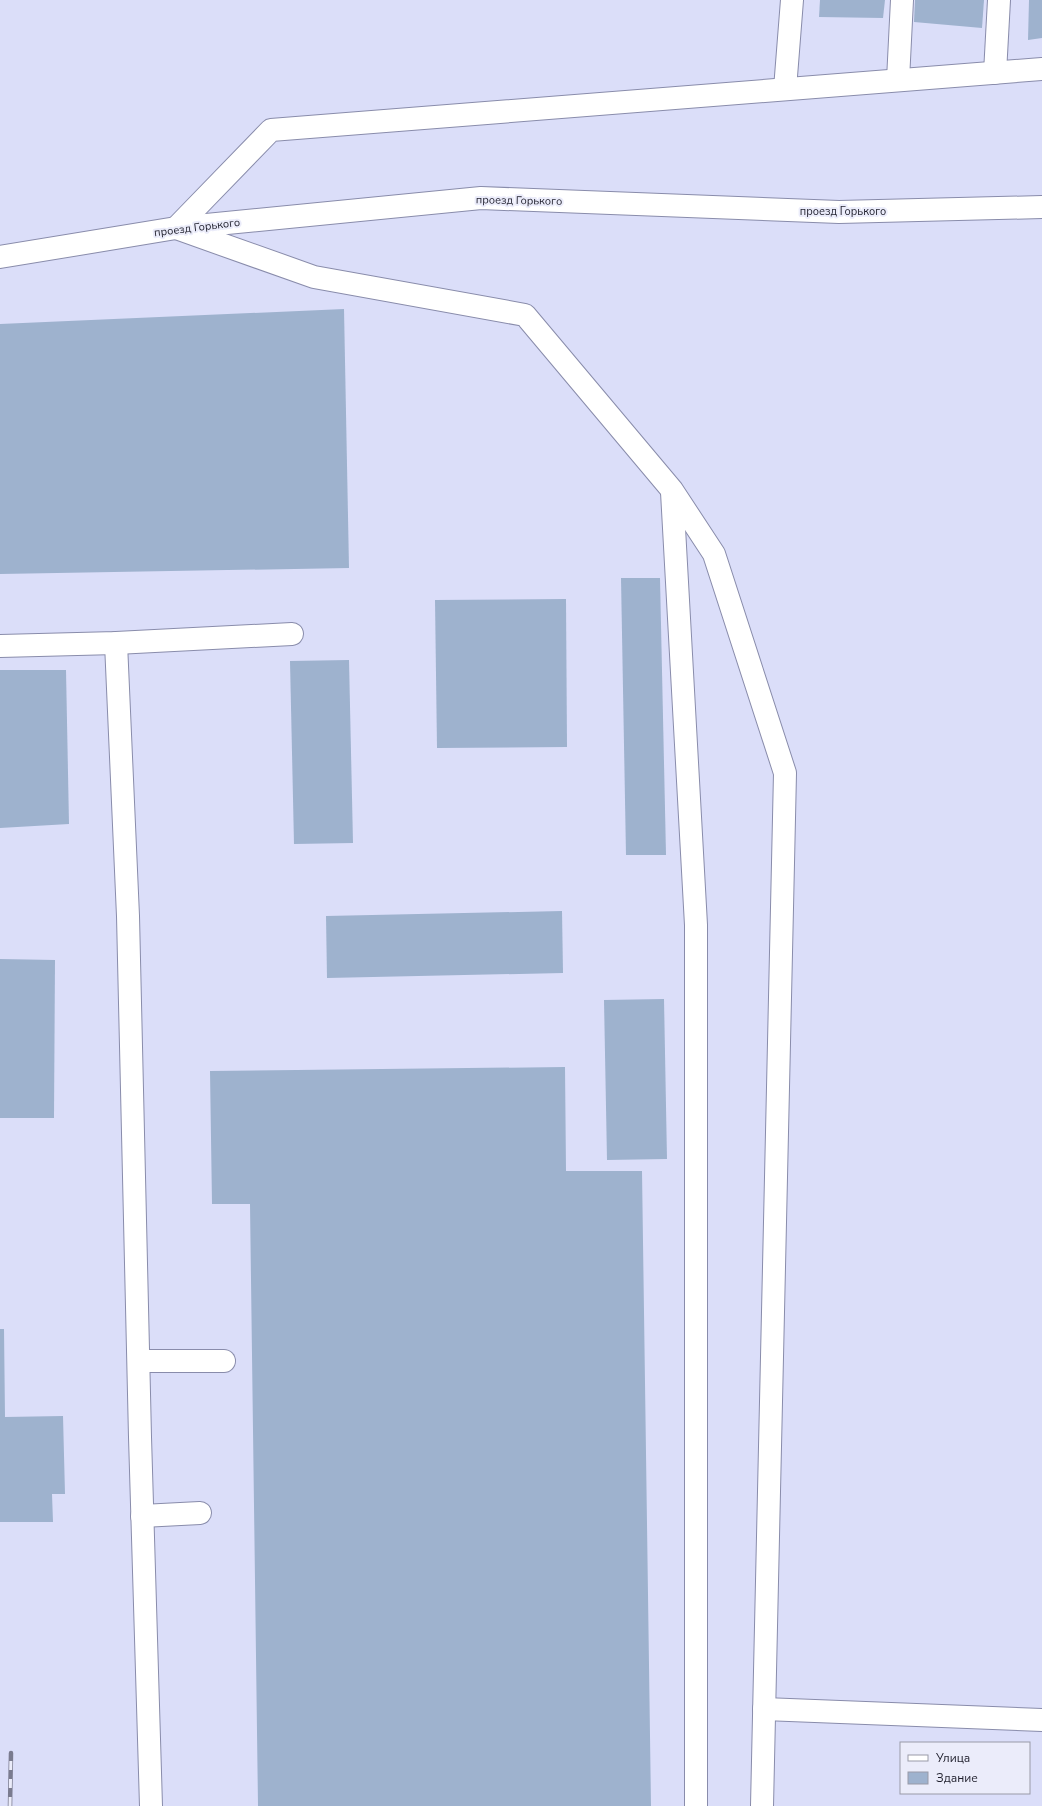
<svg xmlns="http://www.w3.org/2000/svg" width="1042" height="1806" font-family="'Nunito Sans',sans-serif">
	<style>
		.building { fill: #9eb2ce }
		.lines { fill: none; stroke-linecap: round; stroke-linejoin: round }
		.minor-casing { stroke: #898cab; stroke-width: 24 }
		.major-casing { stroke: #898cab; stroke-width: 24 }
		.minor { stroke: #fff; stroke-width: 22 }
		.major { stroke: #fff; stroke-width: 22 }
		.rail-casing { stroke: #7a7b8f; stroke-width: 4.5 }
		.rail { stroke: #ebecfa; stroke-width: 3; stroke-dasharray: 9; stroke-linecap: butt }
		.labels { text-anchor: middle; stroke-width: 4; stroke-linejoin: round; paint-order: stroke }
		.street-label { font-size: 11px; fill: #1e1e2b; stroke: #ebecfa }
	</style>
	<rect width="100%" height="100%" fill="#dbdef9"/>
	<g class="building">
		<path d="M820,0h65l-2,18 -64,-1z"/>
		<path d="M915,0h69l-2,28 -68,-6z"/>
		<path d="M1029,0h13v38l-14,2z"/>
		<path d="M344,309l5,259 -349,6v-250z"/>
		<path d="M621,578h39l6,277h-40z"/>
		<path d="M566,599l1,148 -130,1 -2,-148z"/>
		<path d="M349,660l4,183 -59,1 -4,-183z"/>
		<path d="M0,670h66l3,154 -69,4z"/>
		<path d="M562,911l1,62 -236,5 -1,-62z"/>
		<path d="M0,959l55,1 -1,158h-54z"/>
		<path d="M664,999l3,160 -60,1 -3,-160z"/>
		<path d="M565,1067l1,104h76l9,635h-393l-8,-602h-38l-2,-133z"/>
		<path d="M0,1329h4l1,88 58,-1 2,78h-13l1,28h-53z"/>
	</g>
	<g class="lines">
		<defs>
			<g id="minor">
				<path d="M995,73l4,-73"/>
				<path d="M898,80l4,-80"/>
				<path d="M785,89l7,-89"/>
				<path d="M672,492l24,433v881"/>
				<path d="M116,643l12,273 12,521 11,369"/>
				<path d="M0,646l116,-3 176,-9"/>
				<path d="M139,1361h85"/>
				<path d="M142,1516l58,-3"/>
				<path d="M764,1709l278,11"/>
				<path d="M762,1806l23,-1033 -71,-219 -42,-64 -147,-175 -211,-38 -138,-49 95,-98 771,-61"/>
			</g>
			<path id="major" d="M0,257l176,-29 305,-30 358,14 203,-5"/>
		</defs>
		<use href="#minor" class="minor-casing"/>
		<use href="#major" class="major-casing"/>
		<use href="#minor" class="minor"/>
		<use href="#major" class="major"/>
		<defs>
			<path id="rail" d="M10,1806l1,-53"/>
		</defs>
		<use href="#rail" class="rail-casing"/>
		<use href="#rail" class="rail"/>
	</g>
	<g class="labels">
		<g class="street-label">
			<text transform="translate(519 200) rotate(1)" y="4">проезд Горького</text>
			<text x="843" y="215">проезд Горького</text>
			<text transform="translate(197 227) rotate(-7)" y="4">проезд Горького</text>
		</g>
	</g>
	<rect x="900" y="1742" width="130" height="52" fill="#ebecfa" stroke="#999aa7"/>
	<rect x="908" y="1755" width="20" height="6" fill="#ffffff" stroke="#999aa7"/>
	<text x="936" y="1762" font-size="12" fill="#1e1e2b">Улица</text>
	<rect x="908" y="1772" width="20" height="12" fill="#9eb2ce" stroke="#999aa7"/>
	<text x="936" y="1782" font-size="12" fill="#1e1e2b">Здание</text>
</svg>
